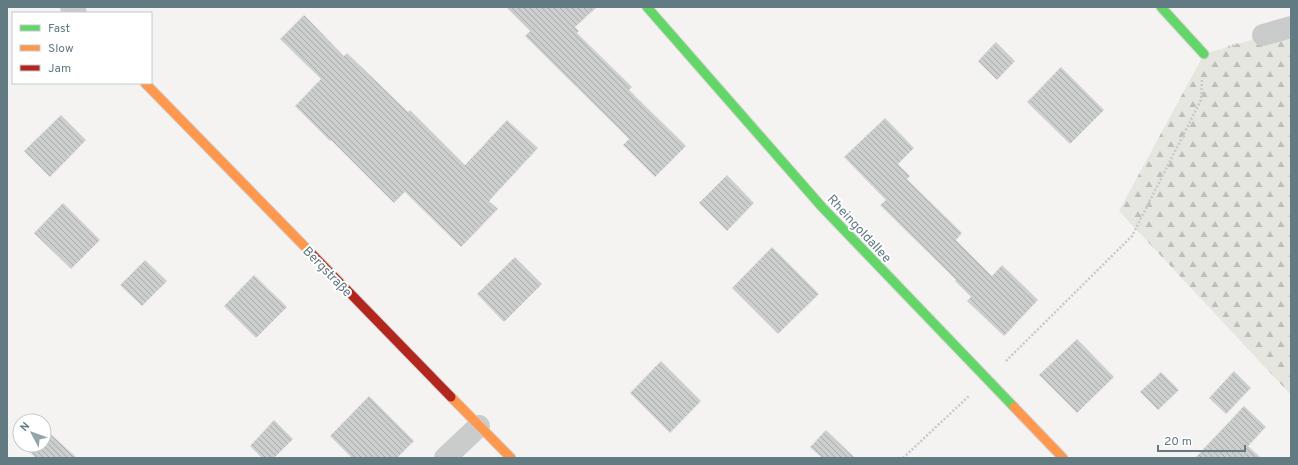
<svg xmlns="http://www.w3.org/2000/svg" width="1298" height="465" font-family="Overpass,sans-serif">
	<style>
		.forest { fill: url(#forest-firs) }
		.building { fill: url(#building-back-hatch); stroke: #e3e2e1 }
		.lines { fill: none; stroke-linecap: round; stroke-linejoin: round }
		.fast-casing { stroke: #d0d1d1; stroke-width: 11 }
		.slow-casing { stroke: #d0d1d1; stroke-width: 11 }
		.jam-casing { stroke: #d0d1d1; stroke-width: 11 }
		.path { stroke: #c9c9c9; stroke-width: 2.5; stroke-dasharray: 2 2; stroke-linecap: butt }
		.street { stroke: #cacccc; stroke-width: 22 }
		.fast { stroke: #63d668; stroke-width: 9 }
		.slow { stroke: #ff974d; stroke-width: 9 }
		.jam { stroke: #b3261e; stroke-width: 9 }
		.labels { text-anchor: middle; stroke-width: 4; stroke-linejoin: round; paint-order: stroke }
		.street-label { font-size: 13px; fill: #627a82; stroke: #fff }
	</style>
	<defs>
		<pattern id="forest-firs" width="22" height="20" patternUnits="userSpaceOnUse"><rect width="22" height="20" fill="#e4e6df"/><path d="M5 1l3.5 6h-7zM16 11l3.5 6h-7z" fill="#bcbfba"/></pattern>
		<pattern id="building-back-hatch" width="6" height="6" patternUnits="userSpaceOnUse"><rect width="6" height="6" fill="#cccece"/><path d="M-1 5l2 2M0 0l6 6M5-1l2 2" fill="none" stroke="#a9acad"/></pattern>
	</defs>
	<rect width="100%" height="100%" fill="#f4f3f1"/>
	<path class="forest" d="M1291,28v367l-172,-184 85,-157z"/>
	<g class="building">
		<path d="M506,7h91l-22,20 4,4 -2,2 55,54 -3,3 57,56 -31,31 -32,-32 6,-6 -104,-103 5,-5z"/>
		<path d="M304,15l40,41 3,-3 61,59 2,-2 55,55 42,-45 31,28 -49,53 9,8 -37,38 -56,-55 -11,11 -63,-63 -1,1 -35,-35 26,-27 -41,-40z"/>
		<path d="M996,42l19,19 -18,19 -19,-19z"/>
		<path d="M1061,67l43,43 -34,34 -43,-42z"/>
		<path d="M61,115l25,25 -36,37 -26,-26z"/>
		<path d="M885,118l29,30 -16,16 12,12 -3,3 55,54 -6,7 36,36 10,-11 36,35 -34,36 -37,-35 4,-4 -16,-16 1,-1 -76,-75 6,-5 -42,-43z"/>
		<path d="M727,175l27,28 -27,28 -28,-28z"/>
		<path d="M63,203l37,37 -29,29 -37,-36z"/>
		<path d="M772,247l47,47 -41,40 -46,-46z"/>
		<path d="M515,257l27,27 -38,38 -27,-28z"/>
		<path d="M145,260l22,21 -25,25 -22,-21z"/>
		<path d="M254,275l33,32 -31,31 -32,-32z"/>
		<path d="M1077,339l37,38 -37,36 -38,-38z"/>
		<path d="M661,361l40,40 -31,32 -40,-40z"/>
		<path d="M1234,371l17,17 -25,26 -17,-16z"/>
		<path d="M1161,372l18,18 -21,20 -18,-18z"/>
		<path d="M369,396l45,45 -17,17h-45l-22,-22z"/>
		<path d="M1244,406l22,21 -18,19 13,12h-66z"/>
		<path d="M274,420l19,19 -19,19h-12l-12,-12z"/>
		<path d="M44,428l33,30h-41l-14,-13h22z"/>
		<path d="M826,430l29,28h-33l-12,-11z"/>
	</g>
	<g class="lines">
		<defs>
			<g id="fast">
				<path d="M647,7l175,200 192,200"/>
				<path d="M1161,7l43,47"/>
			</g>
			<g id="slow">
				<path d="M145,83l166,170"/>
				<path d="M451,397l60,61"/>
				<path d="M1014,407l49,51"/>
			</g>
			<path id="jam" d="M311,253l140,144"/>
		</defs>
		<use href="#fast" class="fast-casing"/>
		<use href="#slow" class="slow-casing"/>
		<use href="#jam" class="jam-casing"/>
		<g class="path">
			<path d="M1228,47l10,-3"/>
			<path d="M1006,361l126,-125 69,-136 1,-21"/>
			<path d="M903,458l66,-62"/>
		</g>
		<g class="street">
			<path d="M71,7l5,6"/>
			<path d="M1263,35l28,-8"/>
			<path d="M445,458l34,-32"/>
		</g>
		<use href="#fast" class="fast"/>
		<use href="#slow" class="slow"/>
		<use href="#jam" class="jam"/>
	</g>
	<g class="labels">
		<g class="street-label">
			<text transform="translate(860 228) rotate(47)" y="5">Rheingoldallee</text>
			<text transform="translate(328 271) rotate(46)" y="5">Bergstraße</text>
		</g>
	</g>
	<rect width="1298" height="465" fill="none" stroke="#627a82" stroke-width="16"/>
	<rect x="12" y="12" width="140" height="72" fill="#ffffff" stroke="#c0cacd"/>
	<rect x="20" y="25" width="20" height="6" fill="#63d668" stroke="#c0cacd"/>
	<text x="48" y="32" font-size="12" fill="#627a82">Fast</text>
	<rect x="20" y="45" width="20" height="6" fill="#ff974d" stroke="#c0cacd"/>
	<text x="48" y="52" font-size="12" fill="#627a82">Slow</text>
	<rect x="20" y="65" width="20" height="6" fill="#b3261e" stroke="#c0cacd"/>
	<text x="48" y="72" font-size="12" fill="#627a82">Jam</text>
	<g transform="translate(32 433) rotate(311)"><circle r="19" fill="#ffffff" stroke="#c0cacd"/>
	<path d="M0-3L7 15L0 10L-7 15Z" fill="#95a4a9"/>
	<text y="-6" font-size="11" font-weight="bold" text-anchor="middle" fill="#627a82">N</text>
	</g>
	<path d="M1158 445v6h87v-6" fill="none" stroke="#627a82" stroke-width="2"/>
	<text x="1164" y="445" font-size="12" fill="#627a82" stroke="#ffffff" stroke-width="3" paint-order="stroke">20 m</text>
</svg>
